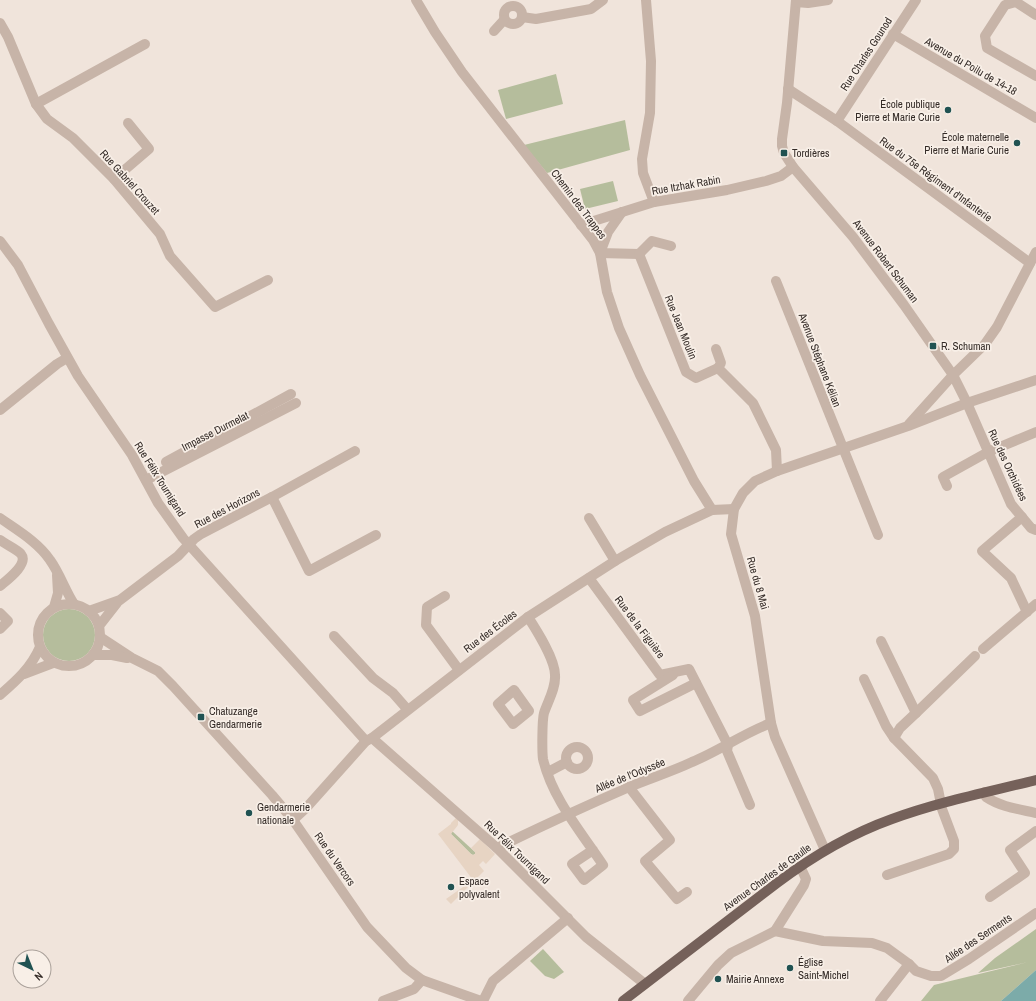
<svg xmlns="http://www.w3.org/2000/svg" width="1036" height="1001" font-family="'Archivo Narrow',sans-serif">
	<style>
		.green { fill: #b5bd9c }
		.plaza { fill: #e7d4c3 }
		.water { fill: #7caba9 }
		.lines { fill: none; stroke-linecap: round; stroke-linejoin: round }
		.minor { stroke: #c7b4a8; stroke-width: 10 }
		.major { stroke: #75615a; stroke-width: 10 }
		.poi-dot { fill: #205252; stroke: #f8efe7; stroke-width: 1.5 }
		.labels { text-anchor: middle; stroke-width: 3.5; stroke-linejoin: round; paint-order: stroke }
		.street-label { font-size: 11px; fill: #342b27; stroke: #f8efe7 }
		.poi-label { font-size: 11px; fill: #342b27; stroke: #f8efe7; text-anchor: start }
	</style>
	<rect width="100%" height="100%" fill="#f0e4db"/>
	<g class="green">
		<path d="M556,74l7,30 -57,15 -8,-29z"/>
		<path d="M625,120l5,30 -83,23 -23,-28z"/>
		<path d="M613,181l5,20 -33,8 -5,-20z"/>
		<circle cx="69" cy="635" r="26"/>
		<path d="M452,831l23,21v2l-2,1 -2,-1 -20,-20z"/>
		<path d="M1036,929v41l-35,31h-80l13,-16 94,-23 -50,11 17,-15z"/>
		<path d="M543,949l21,23 -10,7 -9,-3 -15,-15z"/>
	</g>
	<path class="plaza" d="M456,818l2,2v5l-7,9 20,20 2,1 2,-1v-2l-4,-4 9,-9 15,15 -9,10 -3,-3 -4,4 5,6 -33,33 -5,-5 27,-19 -35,-46 13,-10v-1z"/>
	<path class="water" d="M1036,970v31h-35z"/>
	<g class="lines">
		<g class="minor">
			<path d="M416,0l19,32 27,40 131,168 7,13 7,39 12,36 21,47 54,106 18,29"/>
			<path d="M646,0l5,61 -1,52 -8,46 1,14 11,29"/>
			<path d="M796,0l-9,103 -5,36v7l2,7 9,14 60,70 51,68 49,70 14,28 44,101 20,24 5,2"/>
			<path d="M796,2l12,1 20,-3"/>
			<circle cx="513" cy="15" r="9"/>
			<path d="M1036,15l-20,-13 -11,3 -20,31 2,12 49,28"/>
			<path d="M522,17l14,2 55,-10 12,-9"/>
			<path d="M0,23l8,14 28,67 11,15 26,19 41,41 46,55 10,22 45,51 53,-27"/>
			<path d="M494,31l10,-11"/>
			<path d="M893,34l143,84"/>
			<path d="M788,89l49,32 193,142"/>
			<path d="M36,104l109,-60"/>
			<path d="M837,121l79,-121"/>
			<path d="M114,179l35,-30 -21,-26"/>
			<path d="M622,212l-14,20 -8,21 39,1"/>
			<path d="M581,225l73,-23 73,-12 39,-9 15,-5 12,-9"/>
			<path d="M0,241l18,24 31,59 29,52 54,79 26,48 25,35 183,203"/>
			<path d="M639,254l47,118 10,6 22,-10 35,35 23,47 1,21"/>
			<path d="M639,254l13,-13 19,5"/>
			<path d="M776,281l102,254"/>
			<path d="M716,349l5,14 -3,5"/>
			<path d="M0,410l57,-46 10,-6"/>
			<path d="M909,424l44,-49 32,-31 12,-17 39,-75"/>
			<path d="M166,462l125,-68"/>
			<path d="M146,480l150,-77"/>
			<path d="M947,486l-4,-9 45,-25 48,-20"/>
			<path d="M272,497l37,74 67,-36"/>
			<path d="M1022,517l-40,34 29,27 16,34"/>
			<path d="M0,518c17,12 38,24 50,42 10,14 15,30 24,44"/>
			<path d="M589,518l26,43"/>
			<path d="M0,540c5,4 18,10 21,14 8,10 -14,26 -21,32"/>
			<path d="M589,578l71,97 29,-6 39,76 -1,6 23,54"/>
			<path d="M445,596l-18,11 -1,18 33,45"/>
			<circle cx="69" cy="635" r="31"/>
			<path d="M54,607l4,-14 -1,-18"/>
			<path d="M89,611l31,-11 58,-44 16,-17 7,-5 71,-37 83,-46"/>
			<path d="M0,613l8,8 -8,8"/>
			<path d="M528,617c9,14 27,42 27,58 1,13 -7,26 -11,38 -2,7 -2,39 -1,46 9,39 38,73 60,106l-19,15 -12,-16 21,-14"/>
			<path d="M99,626l18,-23"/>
			<path d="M334,636l39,42 20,15 14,16"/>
			<path d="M100,637l32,21 26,13 15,15 99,109 21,25 74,107 39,41 16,12 59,21"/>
			<path d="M881,641l35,72"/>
			<path d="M983,649l53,-45"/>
			<path d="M93,655h19l15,3"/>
			<path d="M24,674l29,-11"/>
			<path d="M673,675l-40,25 7,11 56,-28"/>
			<path d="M864,679l22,47 8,12"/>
			<path d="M514,690l15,21 -16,13 -15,-20z"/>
			<path d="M0,695c16,-14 31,-27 40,-48"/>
			<path d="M372,738l125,110 89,89 59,47"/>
			<circle cx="577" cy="758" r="11"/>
			<path d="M548,772l19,-10"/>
			<path d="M629,787l41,53 -25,21 32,38 10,-7"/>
			<path d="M985,792l1,5c15,10 32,12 50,16"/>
			<path d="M293,820l14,-13 59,-66 6,-3 156,-121 87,-56 50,-29 47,-22 22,-1"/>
			<path d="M497,848c43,-21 86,-41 130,-60 21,-9 44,-16 65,-26 27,-11 52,-29 79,-39"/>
			<path d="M825,850l-50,-113 -4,-14 -16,-107 -24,-82 3,-25 9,-16 12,-12 22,-10 131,-45 59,-23 69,-23"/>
			<path d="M887,875l62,-21 5,-5v-8l-12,-32 -4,-20 -5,-11 -39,-40 6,-10 16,-15 59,-57"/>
			<path d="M990,897l35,-24 -15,-23 26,-19"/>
			<path d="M775,931l48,10 49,2 15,5 22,16 7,7 15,5h10l28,-17 67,-46"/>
			<path d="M383,1001l31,-12 8,-9"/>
			<path d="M483,1001l10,-20 75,-63"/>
			<path d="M688,1001l30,-36 13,-12 44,-22 29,-46 2,-6 -6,-13"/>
			<path d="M880,1001l29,-37"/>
		</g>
		<path class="major" d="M623,1001l154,-118c36,-27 73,-49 115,-64 46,-17 96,-27 144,-39"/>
	</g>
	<g class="poi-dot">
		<circle cx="948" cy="110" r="4"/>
		<circle cx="1017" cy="143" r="4"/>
		<rect x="780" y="149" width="8" height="8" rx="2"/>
		<rect x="929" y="342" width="8" height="8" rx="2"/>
		<rect x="197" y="713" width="8" height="8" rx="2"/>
		<circle cx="249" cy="813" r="4"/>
		<circle cx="451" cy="887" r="4"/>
		<circle cx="790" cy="968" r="4"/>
		<circle cx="718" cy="979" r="4"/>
	</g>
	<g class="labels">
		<g class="street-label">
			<text transform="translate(866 54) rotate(-57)" y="4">Rue Charles Gounod</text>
			<text transform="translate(971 66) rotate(30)" y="4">Avenue du Poilu de 14-18</text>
			<text transform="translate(936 179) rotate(36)" y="4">Rue du 75e Régiment d'Infanterie</text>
			<text transform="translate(130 182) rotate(48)" y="4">Rue Gabriel Crouzet</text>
			<text transform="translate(686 185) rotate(-10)" y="4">Rue Itzhak Rabin</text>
			<text transform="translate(579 204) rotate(53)" y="4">Chemin des Trappes</text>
			<text transform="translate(886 261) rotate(53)" y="4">Avenue Robert Schuman</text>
			<text transform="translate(681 327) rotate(68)" y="4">Rue Jean Moulin</text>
			<text transform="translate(820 360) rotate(69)" y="4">Avenue Stéphane Kélian</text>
			<text transform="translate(215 431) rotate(-27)" y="4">Impasse Durmelat</text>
			<text transform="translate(1008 465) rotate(65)" y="4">Rue des Orchidées</text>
			<text transform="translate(160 479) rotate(58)" y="4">Rue Félix Tournigand</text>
			<text transform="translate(227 508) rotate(-28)" y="4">Rue des Horizons</text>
			<text transform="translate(758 583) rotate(74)" y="4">Rue du 8 Mai</text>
			<text transform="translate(640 627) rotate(53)" y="4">Rue de la Figuière</text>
			<text transform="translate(490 631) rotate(-37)" y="4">Rue des Écoles</text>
			<text transform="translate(630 775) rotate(-22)" y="4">Allée de l'Odyssée</text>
			<text transform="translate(517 852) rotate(44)" y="4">Rue Félix Tournigand</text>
			<text transform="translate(335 859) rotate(55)" y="4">Rue du Vercors</text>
			<text transform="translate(767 877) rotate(-36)" y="4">Avenue Charles de Gaulle</text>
			<text transform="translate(978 938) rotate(-34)" y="4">Allée des Serments</text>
		</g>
		<g class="poi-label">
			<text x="940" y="108" text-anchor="end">École publique<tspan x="940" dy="13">Pierre et Marie Curie</tspan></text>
			<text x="1009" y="141" text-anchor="end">École maternelle<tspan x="1009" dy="13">Pierre et Marie Curie</tspan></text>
			<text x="792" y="157">Tordières</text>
			<text x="941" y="350">R. Schuman</text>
			<text x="209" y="715">Chatuzange<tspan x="209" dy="13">Gendarmerie</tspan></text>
			<text x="257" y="811">Gendarmerie<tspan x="257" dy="13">nationale</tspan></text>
			<text x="459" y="885">Espace<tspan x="459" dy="13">polyvalent</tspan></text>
			<text x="798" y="966">Église<tspan x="798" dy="13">Saint-Michel</tspan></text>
			<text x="726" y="983">Mairie Annexe</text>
		</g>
	</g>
	<g transform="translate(32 969) rotate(137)"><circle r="19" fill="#f8efe7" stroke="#aaa19a"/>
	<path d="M0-3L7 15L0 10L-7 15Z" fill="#205252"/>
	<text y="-6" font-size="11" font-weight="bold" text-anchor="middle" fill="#342b27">N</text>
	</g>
</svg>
